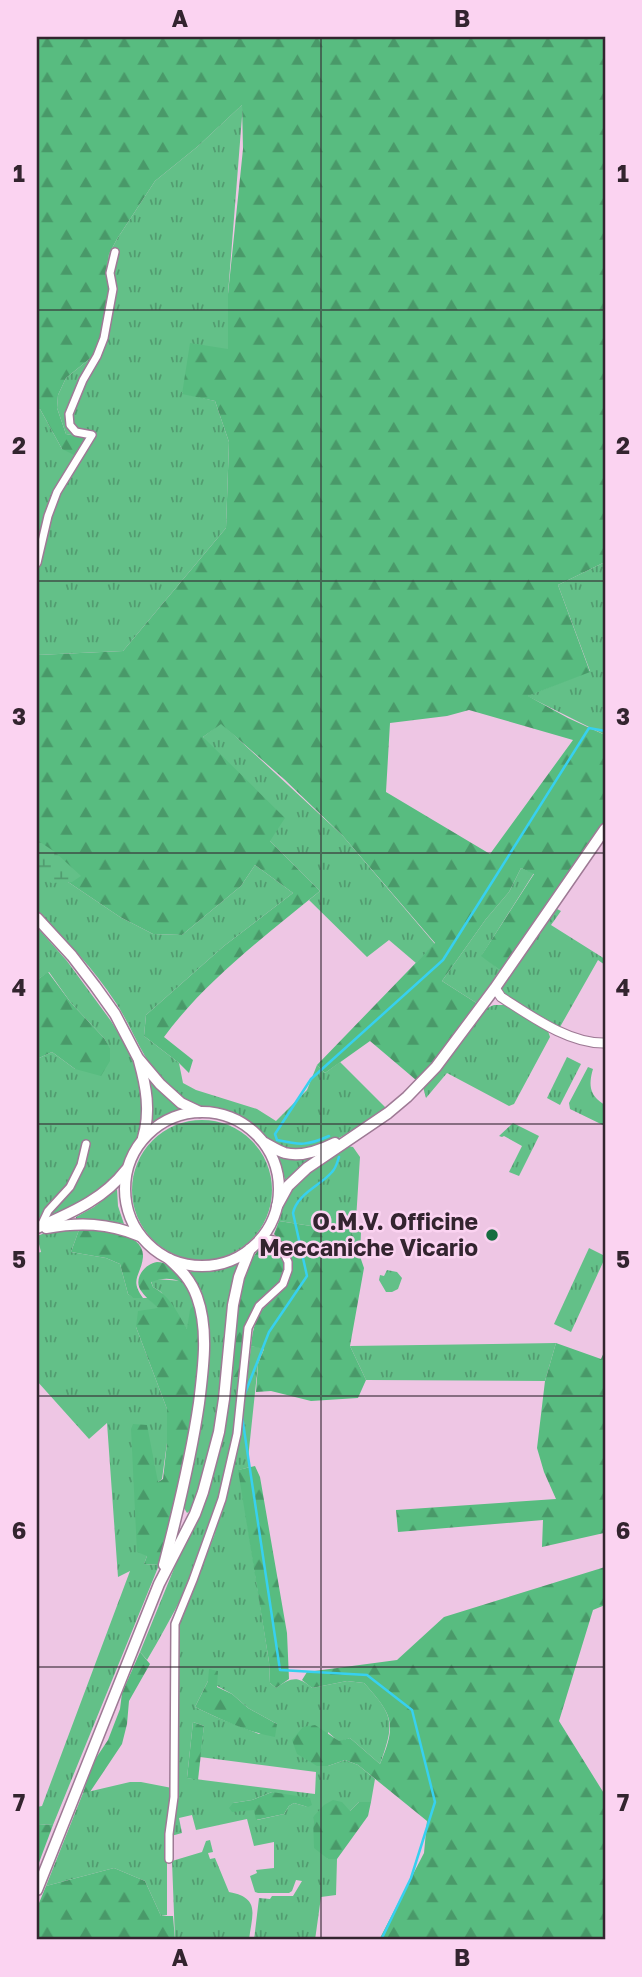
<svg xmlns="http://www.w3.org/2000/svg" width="642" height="1977" font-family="'Golos Text',sans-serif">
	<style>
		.grass { fill: url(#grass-tufts); fill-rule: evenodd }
		.forest { fill: url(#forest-firs); fill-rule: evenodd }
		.wetland { fill: url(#wetland-marsh) }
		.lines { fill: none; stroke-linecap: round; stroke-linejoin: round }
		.stream { stroke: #37d0ef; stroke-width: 2.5 }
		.minor-casing { stroke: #9e7a95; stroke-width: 10 }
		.tertiary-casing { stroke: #9e7a95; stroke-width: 11 }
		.primary-casing { stroke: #9e7a95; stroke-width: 13 }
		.trunk-casing { stroke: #9e7a95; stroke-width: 13 }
		.minor { stroke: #fff; stroke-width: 7 }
		.tertiary { stroke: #fff; stroke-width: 9 }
		.primary { stroke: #fff; stroke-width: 10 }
		.trunk { stroke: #fff; stroke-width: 10 }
		.grid { fill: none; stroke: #33242f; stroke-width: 2; stroke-opacity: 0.55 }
		.poi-dot { fill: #166e41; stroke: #fbd3f1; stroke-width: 2.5 }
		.labels { text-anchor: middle; stroke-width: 5; stroke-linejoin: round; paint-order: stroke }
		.poi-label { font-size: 23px; font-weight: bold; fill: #33242f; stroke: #fbd3f1; text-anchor: end }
		.neatline { fill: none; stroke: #33242f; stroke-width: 2.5 }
		.grid-label { font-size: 23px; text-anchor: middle; font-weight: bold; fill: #33242f }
	</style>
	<defs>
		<pattern id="grass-tufts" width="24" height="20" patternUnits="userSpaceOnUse" patternTransform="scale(1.75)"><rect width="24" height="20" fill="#63c088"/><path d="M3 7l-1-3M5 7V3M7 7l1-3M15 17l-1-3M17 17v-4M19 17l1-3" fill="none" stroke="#529c70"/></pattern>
		<pattern id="forest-firs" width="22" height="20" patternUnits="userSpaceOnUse" patternTransform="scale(1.75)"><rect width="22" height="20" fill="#58bc80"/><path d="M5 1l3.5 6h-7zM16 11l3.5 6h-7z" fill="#499969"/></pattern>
		<pattern id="wetland-marsh" width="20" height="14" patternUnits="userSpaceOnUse" patternTransform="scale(1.75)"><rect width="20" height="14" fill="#63c088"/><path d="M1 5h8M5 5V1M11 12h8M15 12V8" fill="none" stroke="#529c70"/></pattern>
	</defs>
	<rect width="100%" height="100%" fill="#eec6e4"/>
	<g class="grass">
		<path d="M243,104l-15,190v56l-46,43 33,8 14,41 -3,86 -103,123 -86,4v-245l3,-1 22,40 24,-11 -20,-4 -9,-26 1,-13 8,-17 27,-22 14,-48 2,-20 -3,-16 3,-18 8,-15 38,-58 42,-34z"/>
		<path d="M605,562v173l-78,-39 63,-25 -32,-86z"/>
		<path d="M221,723l121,112 93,109 -19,19 -27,-23 -22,17 -58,-57 11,-9 -50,-50 -67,-104z"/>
		<path d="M37,861l83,56 33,17 29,1 59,-49 14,-21 38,28 -69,53 -78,69 -2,21 35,27 4,20 13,7 61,19 19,12 31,-31 10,-25 8,8 15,-11 46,46c-27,19 -71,52 -106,39 -17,-6 -27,-24 -42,-32 -15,-7 -31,-6 -46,-12 -6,-3 -13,-8 -18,-12 -28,-21 -39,-59 -58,-88 -22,-34 -51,-64 -79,-92z"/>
		<path d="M521,868l13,5 -52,82 19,16 -23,33 -36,-23 44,-62 23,-27z"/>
		<path d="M557,909l4,2 -10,14 54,34v6l-7,-5 -38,67 -54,-30 -6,-10z"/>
		<path d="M37,927l30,34 44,60 21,34 6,15 6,30 -4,35 -18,34 -17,20 -55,30 7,-23 -12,12 -8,15v-164l15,-7 23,17 35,-20 -6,-11 -33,-35 -22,-31 -12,8z"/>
		<path d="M494,1005h10l44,26 2,6 -36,67 -5,2 -62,-33 -21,25 -3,-11 16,-16 48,-63z"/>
		<path d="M567,1057l14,7 -21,41 -13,-7z"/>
		<path d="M588,1067l5,2c-5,17 -3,27 12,36v21l-35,-17 -1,-6z"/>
		<path d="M149,1078l35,32 -19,6 -13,9z"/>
		<circle cx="202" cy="1190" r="70"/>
		<path d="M513,1123l26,13 -20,40 -10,-4 13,-26 -18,-10 -2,1 -3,-1z"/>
		<path d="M348,1146l5,1 7,10 -4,63 5,12 -1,25 -10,-30 -26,1 -45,-7 7,-24 13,-18z"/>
		<path d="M315,1155l-30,25 -6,-22 19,1z"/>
		<path d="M117,1189l1,17 6,18 -15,-3 -33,-1v-3l18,-10z"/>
		<path d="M80,1227l-9,25 35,6 14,6 8,30 6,4h14l11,10 -23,19 31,82v34l-5,36 -5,4 -3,-19 -7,92 -3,8 15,1 -106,260 -16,-1v-17l5,-1 88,-235 -12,6 -11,-154 -18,16 -52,-58v-128l4,-1 -4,-16 13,-5z"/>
		<path d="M589,1248l16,8v2l-34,74 -17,-8z"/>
		<path d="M241,1261l-25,178 -24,70 -5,4 -3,-5 22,-166 -19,-70c19,-2 38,-2 54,-11z"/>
		<path d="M387,1270l10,2 5,6 -4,11 -6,3h-6l-7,-12 1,-5 4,1z"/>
		<path d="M157,1279l25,2 8,7 5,15 -7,28 -27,-39 -8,-5 -2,-6z"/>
		<path d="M556,1343l-11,38 -179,-1 -16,-34z"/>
		<path d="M251,1346l13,2 -6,16 -10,95 2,8 -11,3 30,192 1,21 6,5c15,-10 21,-13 36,0l35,-7 17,2c30,33 31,39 16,81l-30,-26 -11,4 -11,-10v34l17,-6 13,5 17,14 -4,23h-12l-9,9 -37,6 1,10 14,32h9l-1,36 -15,2 -6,43h-61l5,-42 11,1 2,-3h21l9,-15 -6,-1 -4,11 -3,2h-31l-3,-1 -5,-16 7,-3 -1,-3 18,-2v-26l-20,4 -7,-27 -51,11 -4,-15 -13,3 3,15 -11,3 5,-35 2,-176 36,-89 15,-52 12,-55zM208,1681l24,13 16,14 29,16 -18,10 -43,-17 -21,-10zM193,1722l11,4 -4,31 116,15 -1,22 -128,-16zM272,1792l36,15 -14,-4 -5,3 -5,8 -27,6 -2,-10 -22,-7 19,-3z"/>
		<path d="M230,1377h12c-6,41 -12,82 -22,122 -15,57 -43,110 -73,161l-7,-8 42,-103z"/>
		<path d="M130,1782h11l31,6 -5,57v70l-6,1 -16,-35 -31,-13 -68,18 37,-93z"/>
		<path d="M210,1840l3,12 -5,1 2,6 5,-1 14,34c32,6 23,22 20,48h-74l-3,-79 30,-9 4,-11z"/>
	</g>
	<g class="forest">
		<path d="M37,37h568v525l-47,23 32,87 -62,24 40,22 37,17v86l-104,150 -20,-15 53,-82 -13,-6 -12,24 -23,27 -44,62 36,23 -29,40 -33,36 -46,-39 -45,32 -8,-8 118,-122 -93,-108 -58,-56 -63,-55 -18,13 82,81 -15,23 50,50c-55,45 -114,89 -156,146l29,23 -4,13 -10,-10 -35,-27 2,-21 78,-69 69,-53 -38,-28 -14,21 -59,49 -29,-1 -33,-17 -83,-56v-206l86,-4 103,-123 3,-86 -14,-41 -33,-7 8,-51 38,6v-55l15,-145 -1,-44 -45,42 -42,34 -38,58 -8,15 -3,18 3,16 -2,20 -7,30 -7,18 -27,22 -8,17 -1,13 9,26 20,4 -2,7 -8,11 -14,-7 -22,-40 -3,1zM469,710l104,30 -83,114 -104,-62 4,-69 57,-7z"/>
		<path d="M48,972l23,31 33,35 6,10v13l-9,15 -26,-7 -23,-17 -15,7v-79z"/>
		<path d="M279,1221l45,7 26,-1 14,41 -14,78 16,34 -8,18 -47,3 -40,-10 -15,1 2,-28 6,-15 -13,-3c1,-11 3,-23 9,-33 6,-9 16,-16 23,-25 16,-19 5,-38 -9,-54z"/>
		<path d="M80,1227c17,0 65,5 63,30 -2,19 -14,22 0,41h-10l-5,-4 -8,-30 -14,-6 -35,-6z"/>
		<path d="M268,1244l7,2 5,5 4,10 1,10 -3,10 -35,42 -5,54h-12c3,-30 6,-123 38,-133z"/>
		<path d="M157,1262c17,1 23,14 33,26 -11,-10 -25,-12 -39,-6l2,5c18,10 24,25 34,42l3,-19 5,-7 6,47 -12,95 -30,120 -15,-1 3,-8 -10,-4 -6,-123 2,-5 14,1 11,57 5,-3 4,-36v-34l-31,-82 2,-16 20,-3c-5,-5 -12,-10 -16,-16 -10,-12 2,-28 15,-30z"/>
		<path d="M556,1343l45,16 4,-9v185l-1,-2 -62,14 1,-27 -145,12 -2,-22 160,-11 -12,-27 -7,-24 8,-67z"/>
		<path d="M255,1466l5,11 27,156 2,46 -13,9 -6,-5 -1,-21 -31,-192z"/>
		<path d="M605,1567v38l-12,5 -34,111 46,74v145h-226l45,-87 3,-32 -69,-56 -13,-5 -17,6h-11l-20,-12 -5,-14 11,-13 12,-2 24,16 11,-3 30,26c17,-40 13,-49 -16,-81l-17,-2 -35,7 -10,-8 5,-8 90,-12 47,-43z"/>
		<path d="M140,1652l10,12 -21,37 -2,23 -5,20 -32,48 -7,1 9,-29 16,-24 12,-31 2,-16z"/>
		<path d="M209,1669l9,2 -1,16 15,7 16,14 29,16 -2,13c-28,-5 -55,-18 -80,-30l13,-26z"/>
		<path d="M193,1722l11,4 -6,54 -11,-2z"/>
		<path d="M272,1792l38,6 2,7 -4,2 -14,-4 -5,3 -5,8 -28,6 -2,-10 -22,2 -3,-4 4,-5 19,-3z"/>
		<path d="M333,1800l9,2 8,9 9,-9h12l-3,14 -31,43h-9l-14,-11 -1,-31 11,-12z"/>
		<path d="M37,1824l16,1 -16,43z"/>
		<path d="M114,1868l31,13 16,35h12l2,24h-138v-32l9,-22z"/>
	</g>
	<path class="wetland" d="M37,840l18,12 26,24 -9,6 -21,1 -14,-12z"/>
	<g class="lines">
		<g class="stream">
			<path d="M329,1136c-22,10 -29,9 -52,4l-2,-6 36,-55 132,-119 146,-232 16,3"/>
			<path d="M244,1396l25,-64 38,-56 -14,-63c4,-19 27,-27 39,-41 4,-4 5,-9 7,-15"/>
			<path d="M242,1416l38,254 87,5 45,35 23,92 -24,76 -30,62"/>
		</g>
		<defs>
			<g id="minor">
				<path d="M37,563l11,-47 9,-24 35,-57 -16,-3 -6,-7 -1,-11 14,-34 14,-24 7,-18 9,-49 -3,-16 5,-21"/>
				<path d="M42,1224l6,-13 22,-24 11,-22 5,-21"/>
				<path d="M169,1859v-25l5,-37 1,-173 18,-44 29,-81 15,-65 11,-106 11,-22 24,-22 5,-14v-8l-7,-15 -8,-7 -11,-2"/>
			</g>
			<path id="tertiary" d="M495,988l6,9c30,19 68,47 104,46"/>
			<g id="primary">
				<path d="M37,918l35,38 23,30 20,28 23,44 22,26 21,19 19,9"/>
				<path d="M139,1061c7,25 12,50 4,77"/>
				<circle cx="202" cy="1189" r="77"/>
				<path d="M265,1143c6,3 13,8 20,10 16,4 36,-3 50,-10"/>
				<path d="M277,1206l11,-20 19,-18 81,-55 19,-16 29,-30 59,-79 110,-159"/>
				<path d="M37,1228c33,-15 66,-28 89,-58"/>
				<path d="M46,1228c34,-6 62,-5 94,8"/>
			</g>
			<g id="trunk">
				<path d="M164,1565c14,-54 27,-107 35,-162 4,-34 10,-73 -2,-106 -6,-17 -16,-27 -28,-38"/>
				<path d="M37,1890l122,-306 36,-70 8,-22 16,-60 5,-33 9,-94 6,-28 11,-28"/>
			</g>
		</defs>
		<use href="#minor" class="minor-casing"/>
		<use href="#tertiary" class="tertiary-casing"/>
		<use href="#primary" class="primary-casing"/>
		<use href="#trunk" class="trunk-casing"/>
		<use href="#minor" class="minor"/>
		<use href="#tertiary" class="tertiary"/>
		<use href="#primary" class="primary"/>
		<use href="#trunk" class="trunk"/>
	</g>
	<path class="grid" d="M321,37v1903M37,310h568M37,581h568M37,853h568M37,1124h568M37,1396h568M37,1667h568"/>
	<circle class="poi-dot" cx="492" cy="1235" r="7"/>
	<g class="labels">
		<g class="poi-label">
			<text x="478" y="1230">O.M.V. Officine<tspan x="478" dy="26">Meccaniche Vicario</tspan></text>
		</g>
	</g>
	<rect width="642" height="1977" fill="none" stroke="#fbd3f1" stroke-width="77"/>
	<rect x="38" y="38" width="566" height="1900" class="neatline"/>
	<g class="grid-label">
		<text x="180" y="27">A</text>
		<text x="462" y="27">B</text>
		<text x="19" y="182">1</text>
		<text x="623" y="182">1</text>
		<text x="19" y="454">2</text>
		<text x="623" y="454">2</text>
		<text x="19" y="725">3</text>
		<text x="623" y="725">3</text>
		<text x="19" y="996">4</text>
		<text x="623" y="996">4</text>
		<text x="19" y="1268">5</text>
		<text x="623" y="1268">5</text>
		<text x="19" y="1539">6</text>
		<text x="623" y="1539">6</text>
		<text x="19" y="1811">7</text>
		<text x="623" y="1811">7</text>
		<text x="180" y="1966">A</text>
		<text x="462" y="1966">B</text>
	</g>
</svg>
